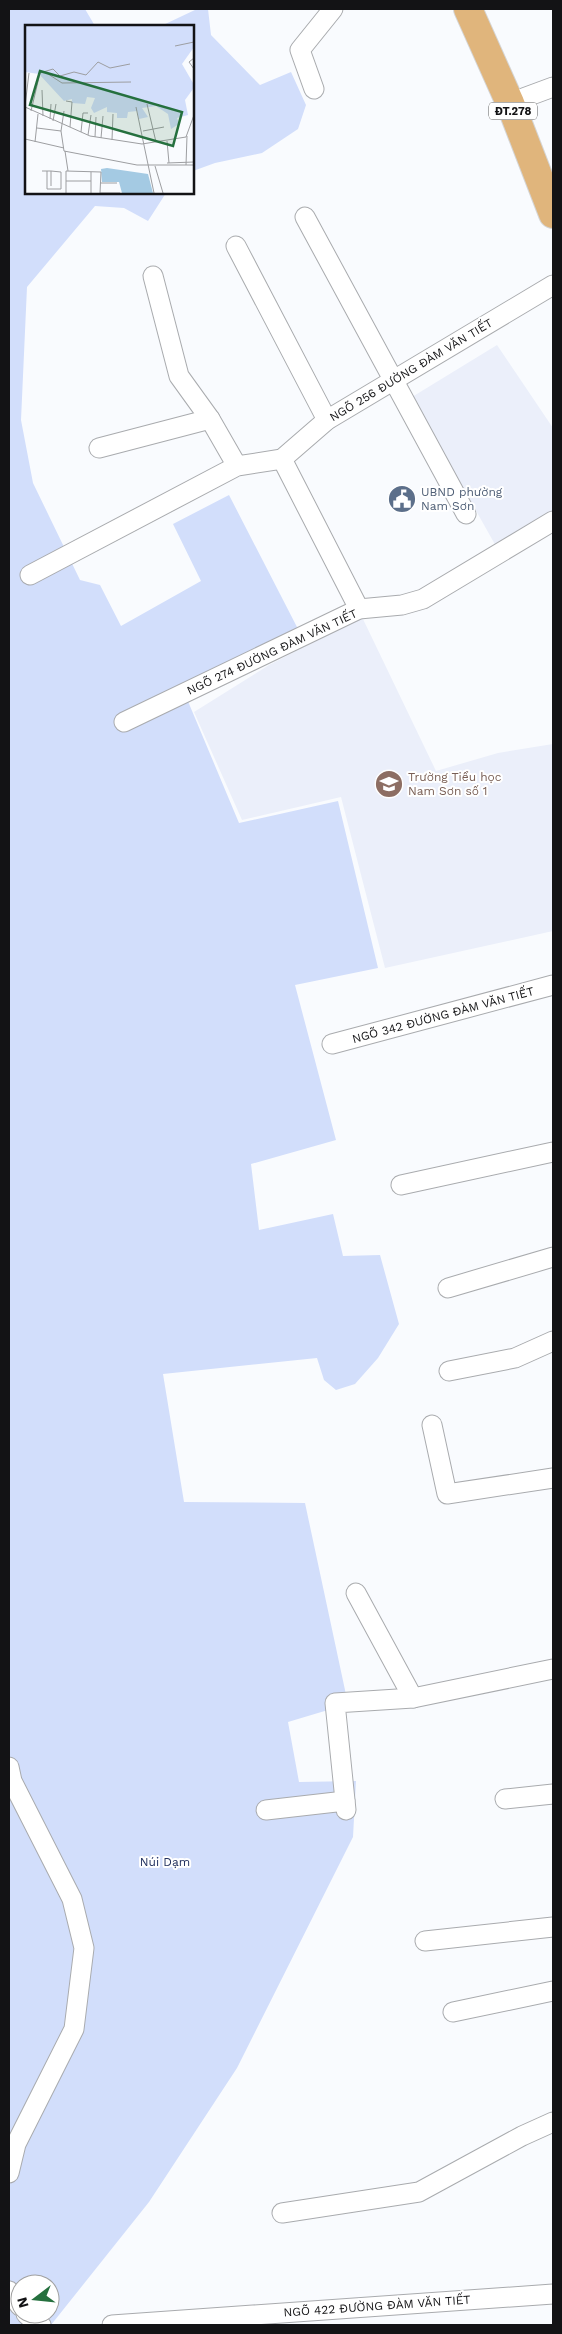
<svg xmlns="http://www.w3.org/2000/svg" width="562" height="2334" font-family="'Work Sans',sans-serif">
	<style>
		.built { fill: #ebeffa }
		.green { fill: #d2defb; fill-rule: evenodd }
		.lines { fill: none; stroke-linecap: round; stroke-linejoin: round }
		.minor-casing { stroke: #a9abae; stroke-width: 21 }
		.primary-casing { stroke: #d5d5d5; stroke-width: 30 }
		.minor { stroke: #fff; stroke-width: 19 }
		.primary { stroke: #e0b57c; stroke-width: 28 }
		.labels { text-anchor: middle; stroke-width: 4; stroke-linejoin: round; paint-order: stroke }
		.shield { fill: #fff; stroke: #5a5a5b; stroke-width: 1 }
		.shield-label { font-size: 11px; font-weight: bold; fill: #131315 }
		.street-label { font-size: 12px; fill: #131315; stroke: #fff }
		.service-label { font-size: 12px; fill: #4e5e75; stroke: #fff; text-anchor: start }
		.education-label { font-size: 12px; fill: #785e54; stroke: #fff; text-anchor: start }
		.park-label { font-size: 12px; fill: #21305e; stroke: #fff }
		.inset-road { fill: none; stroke: #9d9ea1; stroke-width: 1 }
		.view { fill: #25703e; fill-opacity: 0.15; stroke: #25703e; stroke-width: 2.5 }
		.inset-edge { fill: none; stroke: #131315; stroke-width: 2.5 }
	</style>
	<rect width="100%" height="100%" fill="#f9fbfe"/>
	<g class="built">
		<path d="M497,345l56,83v93l-56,27 -85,-151z"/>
		<path d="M362,617l74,154 62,-18 55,-9v187l-168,37 -44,-171 -99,23 -48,-108 75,-47z"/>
	</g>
	<g class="green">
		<path d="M9,9h76l10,17h-69v166l140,1 -18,28 -24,-13 -29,-2 -68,81 -6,133 12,63 47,97 20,5 21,41 80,-45 -28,-57 56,-29 69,134 -116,58 57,136 99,-22 40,167 -83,17 41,155 -85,24 8,66 74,-16 10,42 37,-1 19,69 -21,34 -23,26 -19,6 -12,-10 -7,-22 -154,16 21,128 121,1 43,201 -60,18 11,60 57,-1 -3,56 -116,231 -88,134 -98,123h-42zM20,2284h30v30h-30z"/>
		<path d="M197,9h11l3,26 49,50 31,-13 15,33 -8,24 -36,24 -47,10 -22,8 -1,-145h-31z"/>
	</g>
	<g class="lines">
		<defs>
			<g id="minor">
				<path d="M314,89l-14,-39 33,-41"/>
				<path d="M510,103l43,-16"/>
				<path d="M305,217l161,297"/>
				<path d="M236,246l91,174"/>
				<path d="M153,276l26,100 31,43 27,47"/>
				<path d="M99,448l111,-29"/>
				<path d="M282,459l77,150"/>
				<path d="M30,575l207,-109 45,-7 45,-39 226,-135"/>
				<path d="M124,722l235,-113 43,-4 21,-6 130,-78"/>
				<path d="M332,1044l221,-59"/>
				<path d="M401,1185l152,-33"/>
				<path d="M448,1288l105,-31"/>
				<path d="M449,1371l66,-13 38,-17"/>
				<path d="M432,1425l15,69 106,-16"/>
				<path d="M356,1593l57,105"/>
				<path d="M9,1767l3,14 60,118 12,49 -10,81 -58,115 -7,29"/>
				<path d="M505,1799l48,-5"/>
				<path d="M266,1810l79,-9"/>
				<path d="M346,1810l-11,-107 78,-5 140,-29"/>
				<path d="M425,1941l128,-14"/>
				<path d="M453,2012l100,-21"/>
				<path d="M282,2213l137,-21 103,-56 31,-14"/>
				<path d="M9,2291l11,15"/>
				<path d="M26,2314l10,9 5,2"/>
				<path d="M112,2325l441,-31"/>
			</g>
			<path id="primary" d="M468,9l42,94 43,111"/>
		</defs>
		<use href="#minor" class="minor-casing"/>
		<use href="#primary" class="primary-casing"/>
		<use href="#minor" class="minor"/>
		<use href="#primary" class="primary"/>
	</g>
	<defs>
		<symbol id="civic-disc" viewBox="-11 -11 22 22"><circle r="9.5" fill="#5c6f8a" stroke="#fff"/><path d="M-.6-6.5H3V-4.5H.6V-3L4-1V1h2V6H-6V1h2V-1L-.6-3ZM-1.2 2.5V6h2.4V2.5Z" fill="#fff"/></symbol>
		<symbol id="school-disc" viewBox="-11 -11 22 22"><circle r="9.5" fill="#8d6e63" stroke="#fff"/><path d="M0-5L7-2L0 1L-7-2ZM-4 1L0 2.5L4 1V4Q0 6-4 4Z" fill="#fff"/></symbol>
	</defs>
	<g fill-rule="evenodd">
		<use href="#civic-disc" x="386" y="483" width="32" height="32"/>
		<use href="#school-disc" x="373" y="768" width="32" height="32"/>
	</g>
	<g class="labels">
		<rect class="shield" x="489" y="102.5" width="48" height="17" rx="4"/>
		<g class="shield-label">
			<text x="513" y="115">ĐT.278</text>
		</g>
		<g class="street-label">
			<text transform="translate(411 370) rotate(-31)" y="4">NGÕ 256 ĐƯỜNG ĐÀM VĂN TIẾT</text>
			<text transform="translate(272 652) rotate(-25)" y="4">NGÕ 274 ĐƯỜNG ĐÀM VĂN TIẾT</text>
			<text transform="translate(443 1015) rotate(-15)" y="4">NGÕ 342 ĐƯỜNG ĐÀM VĂN TIẾT</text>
			<text transform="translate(377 2306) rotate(-4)" y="4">NGÕ 422 ĐƯỜNG ĐÀM VĂN TIẾT</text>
		</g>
		<g class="service-label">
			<text x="421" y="496">UBND phường<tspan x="421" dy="14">Nam Sơn</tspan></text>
		</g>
		<g class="education-label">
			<text x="408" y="781">Trường Tiểu học<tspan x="408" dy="14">Nam Sơn số 1</tspan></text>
		</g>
		<g class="park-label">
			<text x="165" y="1866">Núi Dạm</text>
		</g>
	</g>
	<g transform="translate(25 25)">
		<rect width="169" height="169" fill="#f9fbfe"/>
		<path d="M0,0h169v22l-12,17 11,19v6l-8,11 3,15 -11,3 2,6 -8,5 -3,-15 -12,-8 -14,2 6,9 -9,2 -2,-8 -9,1 -1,6h-10v-5l-10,-1v-5l-13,6 -3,-5 4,-10 -8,-1 -2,7 -13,-1v-4l-8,2 -25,-27 -14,-2z" fill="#d2defb"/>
		<path d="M82,143l41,6 5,19h-31l-3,-11h-17l-1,-13z" fill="#a4cae3"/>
		<path class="inset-road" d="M150,21l19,-4M169,33l-5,4 5,7M20,47l17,11 69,-1M17,65l1,26M41,76l6,1 -2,25M122,79l9,38M0,81l4,-33M0,82l65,29 52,8 44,-7 8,-22M111,82l18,86M6,86l9,-38 13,-4 7,7 14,-4 12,3 12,-13 12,6 20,-4M39,86l-3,20 3,20 73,14h57M25,94l1,-15M28,96l3,-17M12,103l24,3M118,106l21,-4M56,107l2,-19h5M63,110l3,-20M70,112l1,-20M76,113l2,-22M0,114l39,9M87,115l1,-26M142,116l2,22M10,117l3,-28M40,126l3,20M142,138l27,-1M161,140l1,-29M130,141l8,27M17,146h9l10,1v17h-14v-18M26,146v15M41,156h25M76,158h16M41,168v-22l35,1 -1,21M66,168v-21M75,168h20"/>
		<path class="view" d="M15,46l142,41 -9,34 -143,-41z"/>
		<rect width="169" height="169" class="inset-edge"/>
	</g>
	<rect width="562" height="2334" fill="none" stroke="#131315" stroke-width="20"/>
	<g transform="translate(35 2299) rotate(254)"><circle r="24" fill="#ffffff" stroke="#a1a1a1"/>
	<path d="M0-4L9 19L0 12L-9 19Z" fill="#25703e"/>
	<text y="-8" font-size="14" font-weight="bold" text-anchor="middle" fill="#131315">N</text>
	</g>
</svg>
